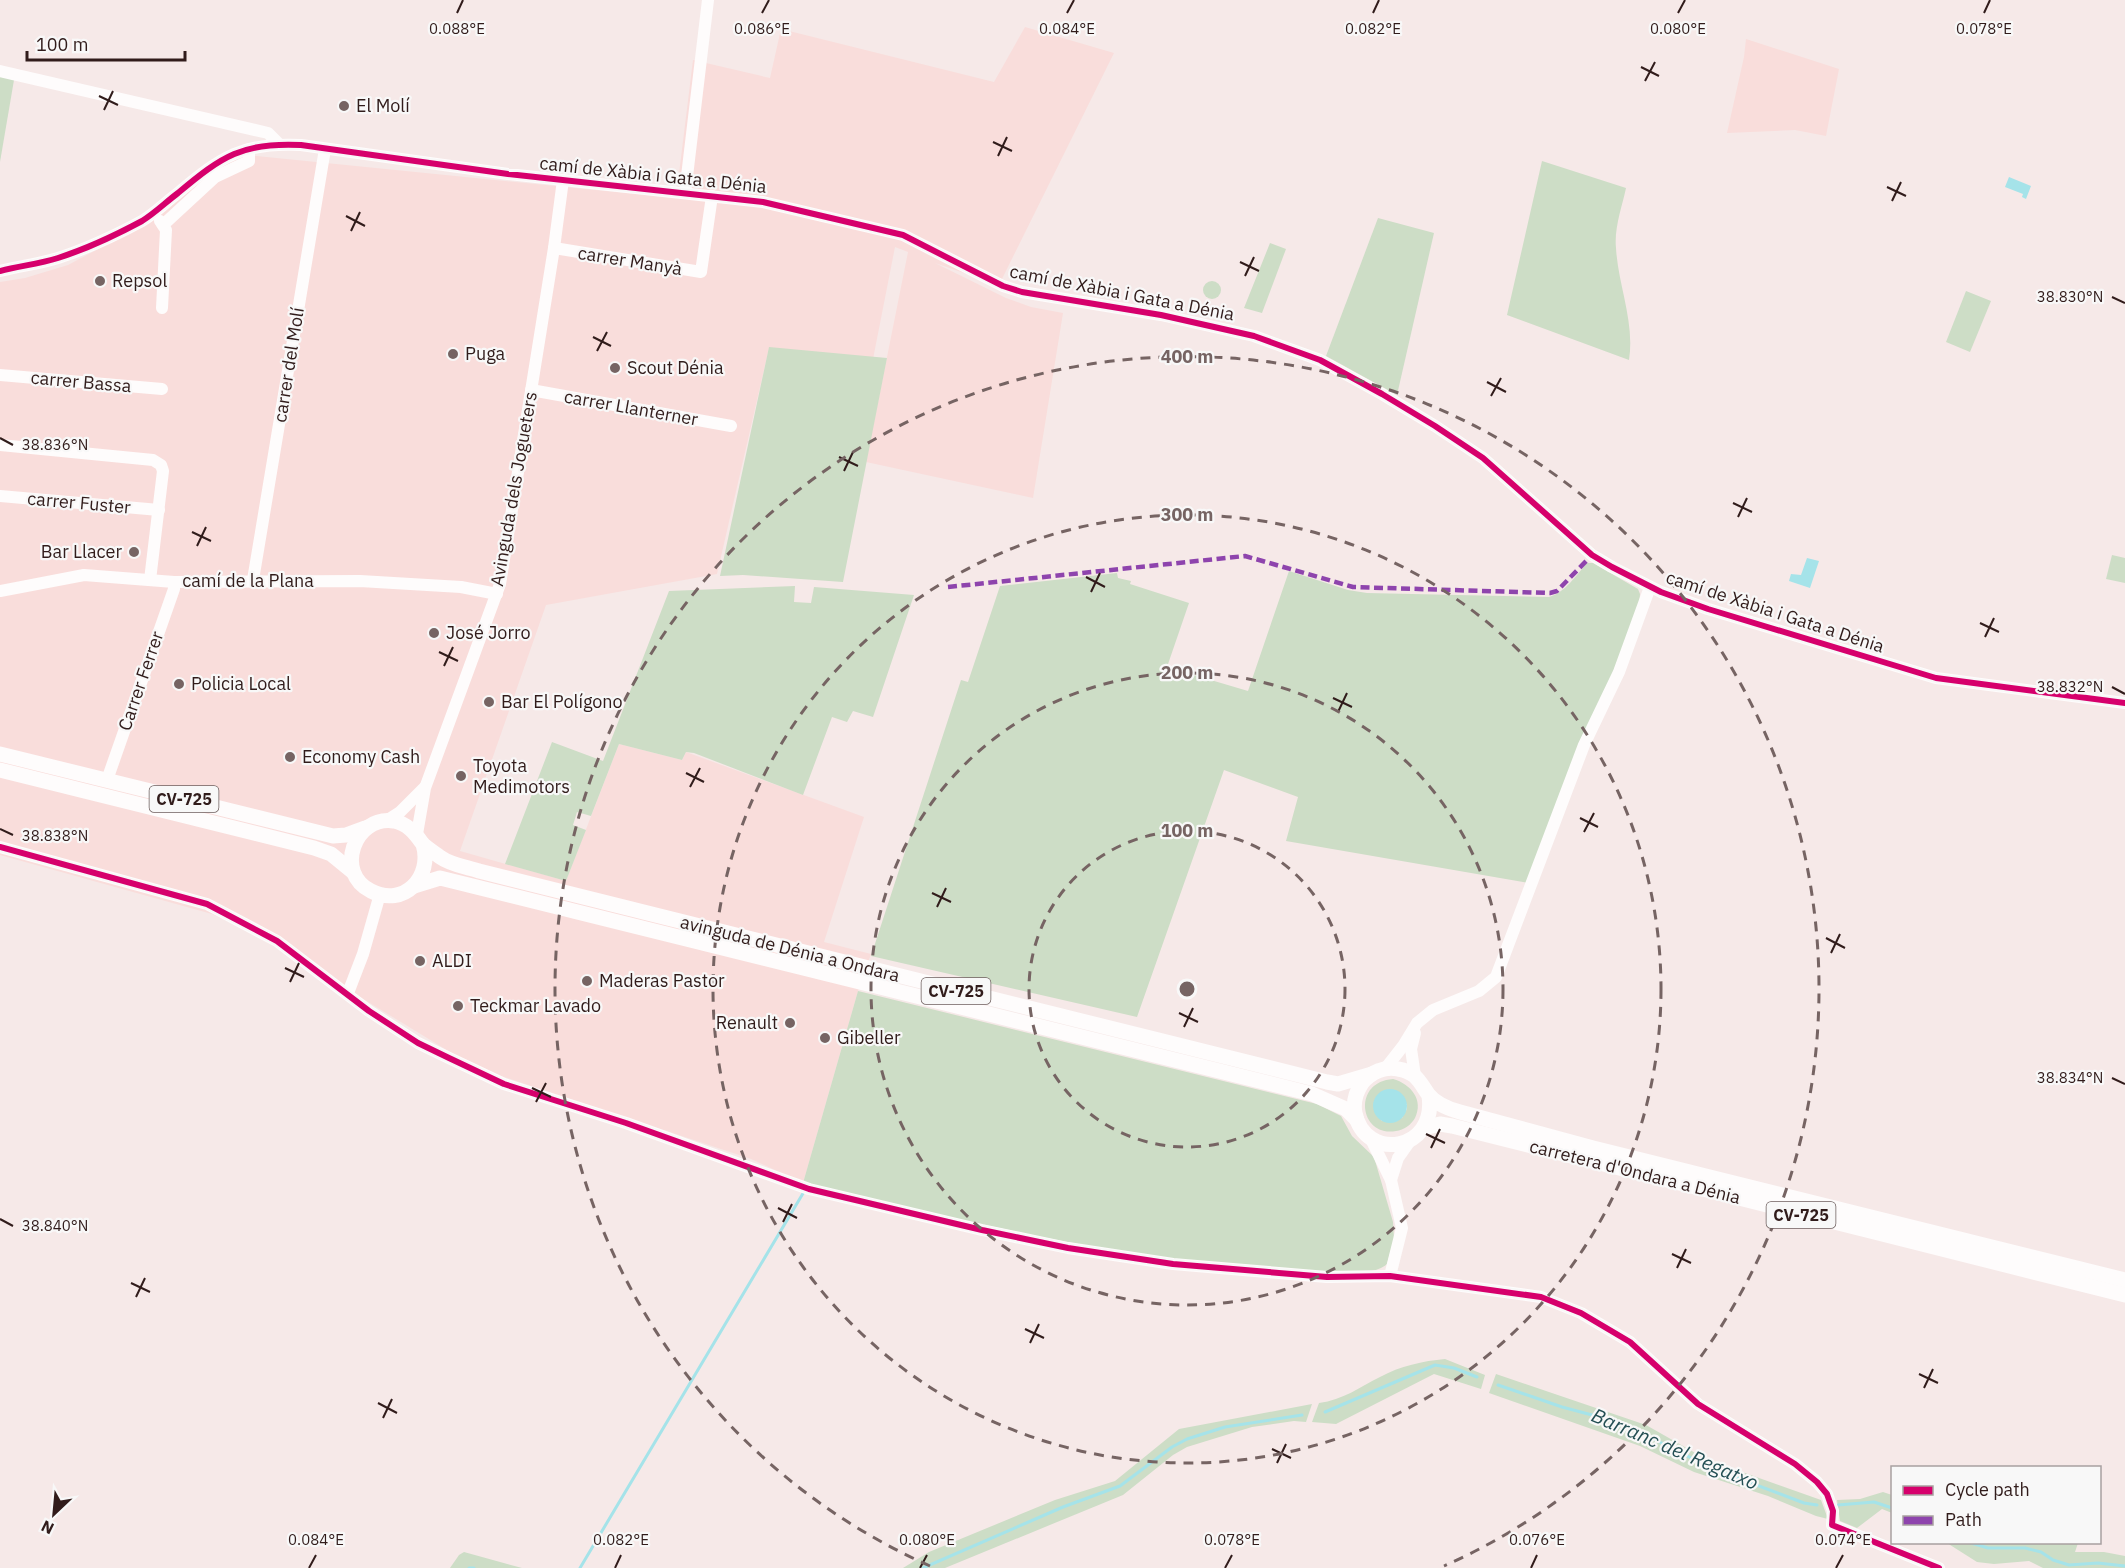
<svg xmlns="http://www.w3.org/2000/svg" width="2125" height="1568" font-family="'IBM Plex Sans',sans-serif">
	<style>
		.built { fill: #f9dddb }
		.green { fill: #cdddc6; fill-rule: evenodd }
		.water { fill: #a5e3e9 }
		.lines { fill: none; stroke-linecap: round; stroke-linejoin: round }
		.stream { stroke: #a5e3e9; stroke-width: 3 }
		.minor { stroke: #fefcfc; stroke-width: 12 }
		.major { stroke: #fefcfc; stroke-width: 15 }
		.quiet { stroke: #8e44ad; stroke-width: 4.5; stroke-dasharray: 9 4.5; stroke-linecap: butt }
		.cycleway-casing { stroke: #f8f8f8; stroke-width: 10 }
		.cycleway { stroke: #d6006c; stroke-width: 6 }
		.ticks { fill: none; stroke: #311c1b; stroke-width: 2 }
		.ring { fill: none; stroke: #766463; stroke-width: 3; stroke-dasharray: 10 8 }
		.poi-dot { fill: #766463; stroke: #f8f8f8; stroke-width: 2 }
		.labels { text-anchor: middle; stroke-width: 4.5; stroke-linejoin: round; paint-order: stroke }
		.shield { fill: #f8f8f8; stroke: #6d5e5d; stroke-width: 1.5 }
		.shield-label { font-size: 16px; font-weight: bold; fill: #311c1b }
		.poi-label { font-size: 18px; fill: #311c1b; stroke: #f8f8f8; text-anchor: start }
		.street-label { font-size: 18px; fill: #311c1b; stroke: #f8f8f8 }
		.water-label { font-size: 20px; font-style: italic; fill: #244f54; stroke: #f8f8f8 }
		.ticks-label { font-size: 15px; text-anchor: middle; fill: #311c1b; stroke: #f8f8f8; stroke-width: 4.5; stroke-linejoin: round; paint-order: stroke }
		.centre { fill: #766463; stroke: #f8f8f8; stroke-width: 3 }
		.ring-label { font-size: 18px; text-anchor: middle; font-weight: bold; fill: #766463; stroke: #f8f8f8; stroke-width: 4.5; stroke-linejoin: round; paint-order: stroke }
	</style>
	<rect width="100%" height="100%" fill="#f6e9e8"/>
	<g class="built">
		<path d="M1025,27l89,26 -115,232 -64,-22 71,35 25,9 32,6 -30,185 -167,-36 42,-210 -13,-5 -22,112 -104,-11 -52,226 -171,31 -86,246 106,30 53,-137 63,16 4,-8 178,65 -40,125 47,12 -13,37 -55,192 -52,-24 -250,-83 -51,-24 -100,-61 -39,-31 -99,-46 -212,-59v-573l25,-4 43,-13 72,-38 77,-58 29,-14 430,43 17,-138 77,18 11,-49 213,53z"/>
		<path d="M1746,39l93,30 -13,67 -31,-6 -68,3 17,-76z"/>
	</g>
	<g class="green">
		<path d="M0,76l14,4 -14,82z"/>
		<path d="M1542,161l84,27c-4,19 -12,40 -10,60 2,37 19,74 13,112l-122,-45z"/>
		<path d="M1378,218l56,15 -37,162 -71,-39z"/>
		<path d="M1270,243l16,6 -24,64 -18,-5z"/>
		<circle cx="1212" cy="290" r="9"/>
		<path d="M1966,291l25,10 -21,51 -24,-10z"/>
		<path d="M769,347l118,11 -44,224 -100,-7 -23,1z"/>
		<path d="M2112,555l13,3v25l-19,-4z"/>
		<path d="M1587,563h6l45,26 2,5 -1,13 -110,276 -243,-42 12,-44 -74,-27 -87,247 -266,-61 90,-276 7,2 32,-96 117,-13 1,5 13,3 -1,3 59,19 -22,64 81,24 41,-120 59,19 19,3 182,4c16,-4 28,-23 38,-34z"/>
		<path d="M795,586l-1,16 17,1 3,-16 100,8 -41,122 -20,-6 -6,11 -15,-5 -29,78 -109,-42 -8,-1 -4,8 -63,-16 -28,72 -14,-4 -4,13 13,5 -20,51 -61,-17 47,-122 51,19 66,-170z"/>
		<path d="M858,991l459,113 24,12 11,20 22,21 19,65 1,17 -7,25c-16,15 -67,8 -88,7 -57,-4 -116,-9 -172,-18 -109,-19 -216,-44 -324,-70z"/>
		<path d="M1393,1079c18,5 31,21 22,39 -4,7 -11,12 -19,13 -36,7 -45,-49 -3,-52zM1376,1098l31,6v5l-5,9 -20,3c-7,-6 -10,-13 -6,-23z"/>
		<path d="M1445,1359l40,16 -4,14 -47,-15 -98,50 -24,-2 7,-19c24,-3 41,-16 61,-26 20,-11 43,-16 65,-18z"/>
		<path d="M1496,1374l150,51 60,34 115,41 7,19 -12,-3 -48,-20 -74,-24 -54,-26 -151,-53z"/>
		<path d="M1312,1404l-6,18 -12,-1 -42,6 -65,20 -14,8 -50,40 -178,73h-42l26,-16 126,-52 60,-19 64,-52z"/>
		<path d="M1883,1492l9,3v18l-10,-4 -25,19 -17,-7 -3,-21 23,-1z"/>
		<path d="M1947,1543h131l-3,9h29l21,4v12h-82l-14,-7 -35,3 -17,-2z"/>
		<path d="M464,1552l58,16h-72l9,-13z"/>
	</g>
	<g class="water">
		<path d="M2009,177l22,9 -5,13 -4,-2 1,-3 -18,-7z"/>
		<path d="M1807,558l12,3 -9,27 -21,-7 2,-7 10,1z"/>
		<circle cx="1390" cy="1106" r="17"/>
	</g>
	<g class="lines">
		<g class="stream">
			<path d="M1498,1385l64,22 60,16 89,45 93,35 13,2"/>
			<path d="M1325,1412l110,-47 19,3 23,9"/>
			<path d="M1838,1505l36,-3 18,6"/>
			<path d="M1968,1542l20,6h37l16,4 12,8 16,5 29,-2 27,3"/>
			<path d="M469,1568h5"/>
			<path d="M580,1568l225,-378"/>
			<path d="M923,1568l140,-61 57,-21 52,-39 15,-8 38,-12 77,-12"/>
		</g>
		<g class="minor">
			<path d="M0,71l268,62 11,11"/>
			<path d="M685,193l23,-193"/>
			<path d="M160,221l6,9 -4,78"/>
			<path d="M163,225l52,-48 34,-16v-12"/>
			<path d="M554,248l147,24 11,-76"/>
			<path d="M0,271c19,-5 39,-7 58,-13 28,-9 58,-23 84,-37 13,-8 24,-19 36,-28 44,-37 65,-51 123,-48l207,29 255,28 140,33 100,51 19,6 139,23 93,21 66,24 62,34 53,32 48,32 109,97 20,12 49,25 47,17 228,69 189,25"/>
			<path d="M0,375l162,14"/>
			<path d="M531,390l200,36"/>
			<path d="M0,445l153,15 8,5 2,6 -13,109"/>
			<path d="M0,496l159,14"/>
			<path d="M253,580l72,-431"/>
			<path d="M0,591l84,-16 90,7 186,-1 101,6 36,7"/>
			<path d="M107,780l67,-191v-7"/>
			<path d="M386,821l14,-9 24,-24"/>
			<path d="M417,834l8,-46 75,-204 54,-336 9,-68"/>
			<path d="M0,847l207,57 70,37 92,70 49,32 31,15 55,26 122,39 183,66 173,41 86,18 105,16 154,13 63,-1 151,21 40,16 49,29 68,62 97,60 22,18 10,12 6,17 -1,14 107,43"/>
			<path d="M348,993l15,-39 17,-60"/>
			<path d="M1415,1033l-4,16 4,27"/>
			<path d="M1385,1069l18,-23 14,-23 16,-13 46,-19 17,-14 88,-232 35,-73 31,-85"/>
			<path d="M1370,1137l21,43 11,48 -12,48"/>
			<path d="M1391,1180l7,-22 12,-17"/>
		</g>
		<g class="major">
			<path d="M0,754l333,82 13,-1 19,-7"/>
			<path d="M0,770l314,78 17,6 22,18"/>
			<path d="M423,844c10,33 -19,64 -52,47 -37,-18 -17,-76 23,-70 14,3 21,12 28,22 4,5 13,10 18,14 11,8 26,10 39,14l848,211 11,2 34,-10"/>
			<path d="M414,886l26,-8 872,216 34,15 11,11"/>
			<path d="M1429,1096c8,56 -64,66 -74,17 -2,-10 1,-21 7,-30 9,-11 23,-17 36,-14 18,3 21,12 30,25 7,9 21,15 32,18l133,36 532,132"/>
			<path d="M1424,1128l16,-4 12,2 673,169"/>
		</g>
		<path class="quiet" d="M948,587l297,-31 108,31 197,6 7,-2 35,-36"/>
		<defs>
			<g id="cycleway">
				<path d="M0,271c19,-5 39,-7 58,-13 28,-9 58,-23 84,-37 13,-8 24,-19 36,-28 44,-37 65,-51 123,-48l207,29 255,28 140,33 100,51 19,6 139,23 93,21 66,24 62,34 53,32 48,32 109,97 20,12 49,25 47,17 228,69 189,25"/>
				<path d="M0,847l207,57 70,37 92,70 49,32 31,15 55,26 122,39 183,66 173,41 86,18 105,16 154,13 63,-1 151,21 40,16 49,29 68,62 97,60 22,18 10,12 6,17 -1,14 107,43"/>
			</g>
		</defs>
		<use href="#cycleway" class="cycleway-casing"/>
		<use href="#cycleway" class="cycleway"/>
	</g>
	<path class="ticks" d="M457,13l6,-13M762,13l7,-13M1067,13l7,-13M1373,13l6,-13M1678,13l7,-13M1984,13l6,-13M1641,67l18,9M1645,81l10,-19M99,96l19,9M104,110l9,-19M993,142l19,9M998,156l9,-19M1887,187l19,9M1892,201l9,-19M346,216l19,10M351,231l9,-19M1240,262l19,9M1245,276l9,-19M2112,297l13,6M593,337l18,9M597,351l10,-19M1487,382l19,10M1491,396l10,-18M0,438l13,7M839,457l19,9M844,471l9,-19M1733,503l19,9M1738,517l9,-19M192,532l19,9M197,546l9,-19M1086,577l19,10M1091,592l9,-19M1980,623l19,9M1985,637l9,-19M439,652l19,9M444,666l9,-19M2112,687l13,7M1333,698l19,9M1338,712l9,-19M686,773l18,9M690,787l10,-19M1580,818l18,9M0,829l13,6M1584,832l10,-19M932,893l19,9M937,907l9,-19M1826,938l19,10M1831,953l9,-19M285,968l19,9M290,982l9,-19M1179,1013l19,9M1184,1027l9,-19M2112,1078l13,6M532,1088l19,9M536,1102l10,-19M1426,1134l19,9M1431,1148l9,-19M778,1208l19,10M0,1219l13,7M783,1222l9,-18M1672,1254l19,9M1677,1268l9,-19M131,1283l19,9M136,1297l9,-19M1025,1329l19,9M1030,1343l9,-19M1919,1374l19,9M1924,1388l9,-19M378,1403l19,10M383,1418l9,-19M1272,1449l19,9M1277,1463l9,-19M309,1568l7,-13M615,1568l6,-13M920,1568l7,-13M1225,1568l7,-13M1531,1568l6,-13M1836,1568l7,-13"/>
	<g class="ring">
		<circle cx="1187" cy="989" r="158"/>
		<circle cx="1187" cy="989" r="316"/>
		<circle cx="1187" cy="989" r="474"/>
		<path d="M930 1566A632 632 0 1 1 1444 1566"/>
	</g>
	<g class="poi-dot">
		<circle cx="344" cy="106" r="6"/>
		<circle cx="100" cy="281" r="6"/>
		<circle cx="453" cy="354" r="6"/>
		<circle cx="615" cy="368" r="6"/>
		<circle cx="134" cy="552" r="6"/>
		<circle cx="434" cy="633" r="6"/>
		<circle cx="179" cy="684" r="6"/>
		<circle cx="489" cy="702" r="6"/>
		<circle cx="290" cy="757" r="6"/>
		<circle cx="461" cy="776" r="6"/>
		<circle cx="420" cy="961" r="6"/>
		<circle cx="587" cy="981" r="6"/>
		<circle cx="458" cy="1006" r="6"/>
		<circle cx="790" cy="1023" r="6"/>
		<circle cx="825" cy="1038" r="6"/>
	</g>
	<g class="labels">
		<g class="shield">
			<rect x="149.5" y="786" width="69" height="26" rx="4.5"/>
			<rect x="921.5" y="978" width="69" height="26" rx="4.5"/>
			<rect x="1766.5" y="1202" width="69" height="26" rx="4.5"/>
		</g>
		<g class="shield-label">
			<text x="184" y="805">CV-725</text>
			<text x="956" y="997">CV-725</text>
			<text x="1801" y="1221">CV-725</text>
		</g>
		<g class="poi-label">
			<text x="356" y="112">El Molí</text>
			<text x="112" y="287">Repsol</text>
			<text x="465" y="360">Puga</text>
			<text x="627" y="374">Scout Dénia</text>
			<text x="122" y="558" text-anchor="end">Bar Llacer</text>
			<text x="446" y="639">José Jorro</text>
			<text x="191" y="690">Policia Local</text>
			<text x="501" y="708">Bar El Polígono</text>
			<text x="302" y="763">Economy Cash</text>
			<text x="473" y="772">Toyota<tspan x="473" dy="21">Medimotors</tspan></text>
			<text x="432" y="967">ALDI</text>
			<text x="599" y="987">Maderas Pastor</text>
			<text x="470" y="1012">Teckmar Lavado</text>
			<text x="778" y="1029" text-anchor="end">Renault</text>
			<text x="837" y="1044">Gibeller</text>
		</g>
		<g class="street-label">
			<text transform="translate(653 175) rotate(6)" y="6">camí de Xàbia i Gata a Dénia</text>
			<text transform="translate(630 261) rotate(9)" y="6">carrer Manyà</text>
			<text transform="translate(1122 293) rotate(11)" y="6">camí de Xàbia i Gata a Dénia</text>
			<text transform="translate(289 365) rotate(-81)" y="6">carrer del Molí</text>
			<text transform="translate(81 382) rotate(5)" y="6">carrer Bassa</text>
			<text transform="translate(631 408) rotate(10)" y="6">carrer Llanterner</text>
			<text transform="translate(514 489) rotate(-80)" y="6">Avinguda dels Jogueters</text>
			<text transform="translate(79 503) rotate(5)" y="6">carrer Fuster</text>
			<text x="248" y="587">camí de la Plana</text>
			<text transform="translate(1775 612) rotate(18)" y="6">camí de Xàbia i Gata a Dénia</text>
			<text transform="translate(141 681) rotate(-71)" y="6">Carrer Ferrer</text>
			<text transform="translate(790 949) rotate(14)" y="6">avinguda de Dénia a Ondara</text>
			<text transform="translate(1635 1172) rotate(14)" y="6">carretera d'Ondara a Dénia</text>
		</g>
		<g class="water-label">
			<text transform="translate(1675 1449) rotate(23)" y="7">Barranc del Regatxo</text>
		</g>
	</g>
	<g class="ticks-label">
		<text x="457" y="34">0.088°E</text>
		<text x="762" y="34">0.086°E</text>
		<text x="1067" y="34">0.084°E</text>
		<text x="1373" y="34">0.082°E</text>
		<text x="1678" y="34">0.080°E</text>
		<text x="1984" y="34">0.078°E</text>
		<text x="2070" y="302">38.830°N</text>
		<text x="55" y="450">38.836°N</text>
		<text x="2070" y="692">38.832°N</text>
		<text x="55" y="841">38.838°N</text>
		<text x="2070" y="1083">38.834°N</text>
		<text x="55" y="1231">38.840°N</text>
		<text x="316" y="1545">0.084°E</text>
		<text x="621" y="1545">0.082°E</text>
		<text x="927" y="1545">0.080°E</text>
		<text x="1232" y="1545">0.078°E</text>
		<text x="1537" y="1545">0.076°E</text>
		<text x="1843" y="1545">0.074°E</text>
	</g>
	<circle cx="1187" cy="989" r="9" class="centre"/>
	<g class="ring-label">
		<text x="1187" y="363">400 m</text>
		<text x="1187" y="521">300 m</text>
		<text x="1187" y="679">200 m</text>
		<text x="1187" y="837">100 m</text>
	</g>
	<rect x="1891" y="1466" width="210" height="78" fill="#f8f8f8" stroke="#a8a0a0" stroke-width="1.5"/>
	<rect x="1903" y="1486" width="30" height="9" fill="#d6006c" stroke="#a8a0a0" stroke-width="1.5"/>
	<text x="1945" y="1496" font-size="18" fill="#311c1b">Cycle path</text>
	<rect x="1903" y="1516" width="30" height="9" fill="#8e44ad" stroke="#a8a0a0" stroke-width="1.5"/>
	<text x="1945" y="1526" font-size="18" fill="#311c1b">Path</text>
	<g transform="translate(54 1514) rotate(206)" stroke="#f8f8f8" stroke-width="4.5" paint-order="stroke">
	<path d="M0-4.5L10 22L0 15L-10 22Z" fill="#311c1b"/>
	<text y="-9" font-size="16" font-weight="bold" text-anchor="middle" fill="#311c1b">N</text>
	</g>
	<path d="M27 51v9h158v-9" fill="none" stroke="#311c1b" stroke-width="3"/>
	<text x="36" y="51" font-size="18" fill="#311c1b" stroke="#f8f8f8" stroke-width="4.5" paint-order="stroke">100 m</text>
</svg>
